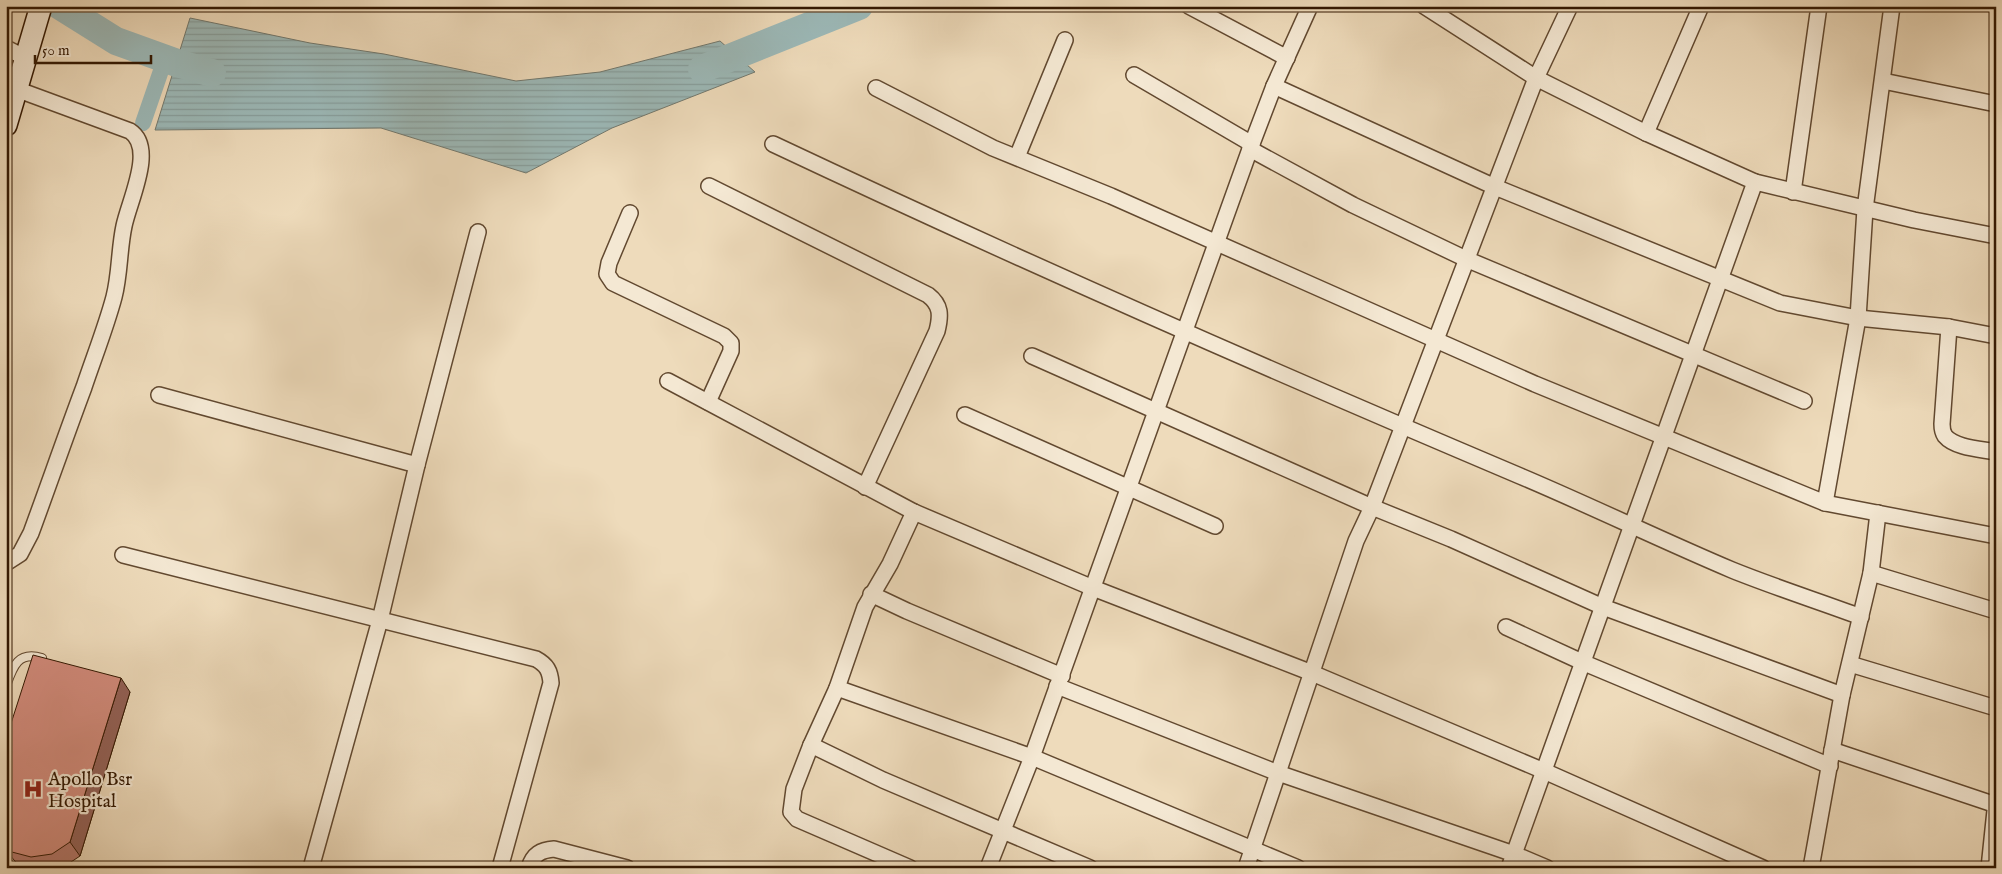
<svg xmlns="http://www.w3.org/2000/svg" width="2002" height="874" font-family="'IM FELL English',serif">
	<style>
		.water { fill: url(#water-rules); stroke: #72796f }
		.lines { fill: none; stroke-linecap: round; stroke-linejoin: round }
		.canal { stroke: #9cb9b8; stroke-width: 16 }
		.river { stroke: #9cb9b8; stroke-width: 28 }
		.service-casing { stroke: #624930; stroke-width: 10 }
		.minor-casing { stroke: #624930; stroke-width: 18 }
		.secondary-casing { stroke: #331802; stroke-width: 24 }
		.service { stroke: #f4e8d3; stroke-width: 8 }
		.minor { stroke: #f4e8d3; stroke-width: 15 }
		.secondary { stroke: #f4e8d3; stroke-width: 21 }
		.wall { fill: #b5786c; stroke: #331802 }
		.shaded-wall { fill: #946258; stroke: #331802 }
		.building { fill: #d38c7d; stroke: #331802 }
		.labels { text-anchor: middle; stroke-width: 4.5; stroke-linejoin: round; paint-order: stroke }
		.poi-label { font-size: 19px; fill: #331802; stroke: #f4e8d3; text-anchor: start }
	</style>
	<defs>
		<pattern id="water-rules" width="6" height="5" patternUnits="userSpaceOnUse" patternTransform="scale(1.25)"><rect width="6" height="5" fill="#9cb9b8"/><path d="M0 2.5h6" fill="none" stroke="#879e9d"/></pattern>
	</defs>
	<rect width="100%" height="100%" fill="#eedbbb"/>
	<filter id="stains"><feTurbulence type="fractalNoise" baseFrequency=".004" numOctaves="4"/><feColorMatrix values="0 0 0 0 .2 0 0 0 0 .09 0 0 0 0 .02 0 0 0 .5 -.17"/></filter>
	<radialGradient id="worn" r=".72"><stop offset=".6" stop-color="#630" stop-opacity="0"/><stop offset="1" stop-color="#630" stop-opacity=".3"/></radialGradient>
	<path class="water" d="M190,18l120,25 74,11 132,27 84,-9 120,-31 35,31 -143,56 -86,45 -145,-45 -226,2z"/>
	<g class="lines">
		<path class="canal" d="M143,123l22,-64"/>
		<g class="river">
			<path d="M60,6l56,35 61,22 35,10"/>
			<path d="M702,69l157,-63"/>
		</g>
		<defs>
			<path id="service" d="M6,686c7,-20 12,-35 36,-28"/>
			<g id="minor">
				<path d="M1189,6l98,52"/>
				<path d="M1424,6l112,72 110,55 109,49 -246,686"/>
				<path d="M6,48l20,10"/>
				<path d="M1134,75l118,69"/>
				<path d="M1883,81l113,23"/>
				<path d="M1274,86l221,101 285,116 78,15 91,9 47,9"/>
				<path d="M876,88l117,60 118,48 424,188 290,119 171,33"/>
				<path d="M1646,133l55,-127"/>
				<path d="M773,144c246,116 496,226 747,332 71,30 141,64 212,94 42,17 86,31 129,47"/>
				<path d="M1250,149l103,56 113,54 338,142"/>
				<path d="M1017,157l48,-117"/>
				<path d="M1755,182l159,38 82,16"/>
				<path d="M709,186l219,109c13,10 13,20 9,36l-72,156"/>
				<path d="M1793,192l26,-186"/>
				<path d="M630,213l-21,50 -2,11 6,9 111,53 7,7v8l-23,51"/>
				<path d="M1949,327l-7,97c0,4 1,9 3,12 10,12 36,13 51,16"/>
				<path d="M1032,356l340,151 79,32 152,68 239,88"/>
				<path d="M668,381l246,131 179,76 219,85 232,98 219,97"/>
				<path d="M159,395l258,70"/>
				<path d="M965,415l250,111"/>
				<path d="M1825,503l33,-185 7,-109 27,-203"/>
				<path d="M123,555l413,104c11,6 14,12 15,24l-51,185"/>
				<path d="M6,563l14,-9 11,-21c18,-49 35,-98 53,-146 10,-30 22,-60 30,-90 6,-23 5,-48 10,-71 5,-25 32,-78 6,-95l-114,-42"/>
				<path d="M1871,573l125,38"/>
				<path d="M871,594l36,17 155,65"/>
				<path d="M1506,627l76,35 248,104"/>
				<path d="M1850,664l146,44"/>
				<path d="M1057,686l221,87 236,81 33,14"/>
				<path d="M837,688l195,69 266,111"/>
				<path d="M811,745l72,35 207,88"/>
				<path d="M1832,750l164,55"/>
				<path d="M311,868l69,-248 37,-155 61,-233"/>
				<path d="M529,868c4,-14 12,-18 25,-19l73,19"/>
				<path d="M910,868l-113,-49 -6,-7 3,-23 17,-44 26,-57 28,-81 25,-43 24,-52"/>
				<path d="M988,868l44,-111 218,-608 24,-63 36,-80"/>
				<path d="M1246,868l110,-327 16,-34 164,-429 34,-72"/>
				<path d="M1811,868l31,-173 29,-122 7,-60"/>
				<path d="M1989,868l7,-67"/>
			</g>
			<path id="secondary" d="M6,125l35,-119"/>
		</defs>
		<use href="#service" class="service-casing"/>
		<use href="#minor" class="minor-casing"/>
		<use href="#secondary" class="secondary-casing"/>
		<use href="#service" class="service"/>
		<use href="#minor" class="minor"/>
		<use href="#secondary" class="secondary"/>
	</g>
	<path class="wall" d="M130,692l-50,164 -18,12h-33l-11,-3 -12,-15v-111z"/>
	<path class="shaded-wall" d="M121,678l9,14 -50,164 -10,-14z"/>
	<path class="building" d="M33,655l88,23 -51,164 -18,12 -21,3 -23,-6 -2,-2v-110z"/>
	<defs>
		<symbol id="hospital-bare" viewBox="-9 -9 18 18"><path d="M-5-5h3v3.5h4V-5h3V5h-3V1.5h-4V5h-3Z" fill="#8f2418" stroke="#f4e8d3" stroke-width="2.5" paint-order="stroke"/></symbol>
	</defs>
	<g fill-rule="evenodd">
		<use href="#hospital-bare" x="19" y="775" width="28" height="28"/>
	</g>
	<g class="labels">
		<g class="poi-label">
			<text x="48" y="785">Apollo Bsr<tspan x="48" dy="22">Hospital</tspan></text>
		</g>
	</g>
	<rect width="2002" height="874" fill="none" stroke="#eedbbb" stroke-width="25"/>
	<rect x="8" y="8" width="1987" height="859" fill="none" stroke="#331802" stroke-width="2.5"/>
	<rect x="12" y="12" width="1977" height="849" fill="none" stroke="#331802"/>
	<path d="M35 55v8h116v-8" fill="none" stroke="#331802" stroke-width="2.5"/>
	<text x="42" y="55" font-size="15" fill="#331802" stroke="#f4e8d3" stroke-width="4" paint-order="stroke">50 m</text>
	<rect width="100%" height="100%" filter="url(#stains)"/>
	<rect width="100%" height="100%" fill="url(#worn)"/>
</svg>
